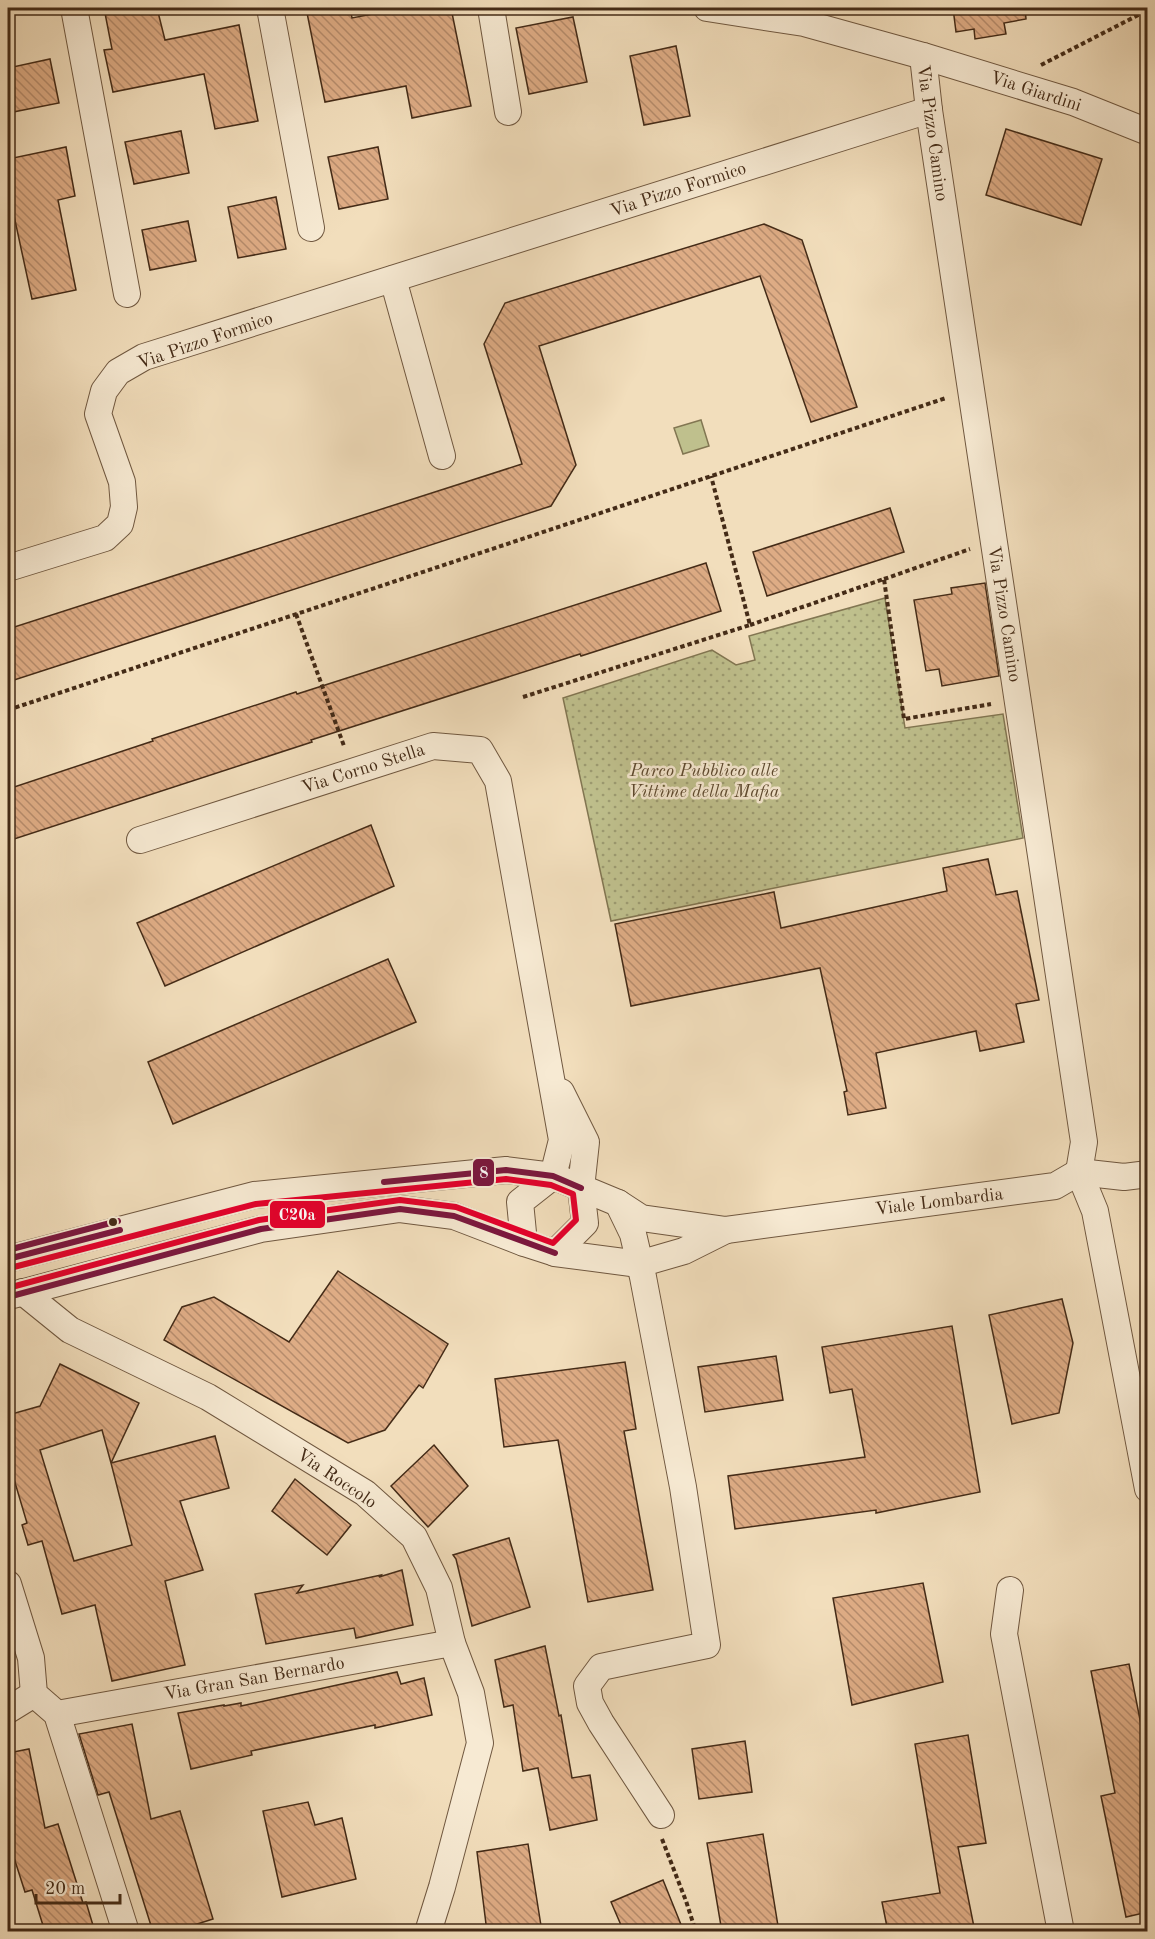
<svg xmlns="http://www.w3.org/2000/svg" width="1155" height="1939" font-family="'Old Standard TT',serif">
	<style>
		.grass { fill: url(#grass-dots); stroke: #827652; stroke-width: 1.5 }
		.pitch { fill: #bfc08d; stroke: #827652; stroke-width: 1.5 }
		.building { fill: url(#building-back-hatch); stroke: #442b17; stroke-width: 1.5 }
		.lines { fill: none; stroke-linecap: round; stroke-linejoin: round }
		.street-casing { stroke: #705840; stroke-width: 28 }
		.path { stroke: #442b17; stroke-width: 4; stroke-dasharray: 4.5 3; stroke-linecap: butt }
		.street { stroke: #f7ead3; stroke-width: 26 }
		.bus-1-casing { stroke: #f7ead3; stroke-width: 10 }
		.bus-2-casing { stroke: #f7ead3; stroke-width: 10 }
		.bus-3-casing { stroke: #f7ead3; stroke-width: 10 }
		.bus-4-casing { stroke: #f7ead3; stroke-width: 10 }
		.bus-1 { stroke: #7b163e; stroke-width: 6 }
		.bus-2 { stroke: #e4002b; stroke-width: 6 }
		.bus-3 { stroke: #7b163e; stroke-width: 6 }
		.bus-4 { stroke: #7b163e; stroke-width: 6 }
		.bus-dot { fill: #442b17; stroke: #f7ead3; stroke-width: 2 }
		.labels { text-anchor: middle; stroke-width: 5; stroke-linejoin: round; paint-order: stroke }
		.street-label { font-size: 18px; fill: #442b17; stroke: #f7ead3 }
		.park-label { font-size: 18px; font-style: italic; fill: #5d492f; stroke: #f7ead3 }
		.line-badge { stroke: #f7ead3; stroke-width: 2 }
		.badge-label { font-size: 16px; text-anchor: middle; font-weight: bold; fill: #fff }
	</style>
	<defs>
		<pattern id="grass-dots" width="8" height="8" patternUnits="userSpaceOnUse" patternTransform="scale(1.5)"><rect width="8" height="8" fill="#bfc08d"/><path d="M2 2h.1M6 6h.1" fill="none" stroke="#9d9c72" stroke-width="1.8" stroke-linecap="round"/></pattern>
		<pattern id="building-back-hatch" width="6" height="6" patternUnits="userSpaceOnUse" patternTransform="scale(1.5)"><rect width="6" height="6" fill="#deac85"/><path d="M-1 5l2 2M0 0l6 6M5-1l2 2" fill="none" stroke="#b68c6c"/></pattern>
	</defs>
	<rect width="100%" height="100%" fill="#f2debc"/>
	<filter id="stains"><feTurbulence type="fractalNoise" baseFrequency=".00333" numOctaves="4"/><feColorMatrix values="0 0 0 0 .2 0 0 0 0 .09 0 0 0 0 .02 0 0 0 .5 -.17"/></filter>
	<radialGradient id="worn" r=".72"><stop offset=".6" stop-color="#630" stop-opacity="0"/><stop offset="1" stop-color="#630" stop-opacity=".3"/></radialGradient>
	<path class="grass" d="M885,598l20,130 98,-14 20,124 -412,83 -48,-223 149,-48 24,15 19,-5 -6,-24z"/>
	<path class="pitch" d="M701,420l8,26 -26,8 -9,-26z"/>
	<g class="building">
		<path d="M104,8h53l8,32 74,-15 19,96 -43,8 -11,-55 -91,18 -9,-42 8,-1z"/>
		<path d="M306,8h44l2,10 53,-10h46l20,98 -59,12 -6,-32 -81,16z"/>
		<path d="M953,8h72l1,11 -22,4 2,11 -31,5 -1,-10 -18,3z"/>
		<path d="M573,17l14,65 -58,12 -13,-66z"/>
		<path d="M676,46l14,70 -46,9 -14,-69z"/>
		<path d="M50,59l9,44 -51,10v-45z"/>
		<path d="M1006,129l96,30 -21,66 -95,-30z"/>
		<path d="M181,131l8,42 -55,11 -9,-42z"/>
		<path d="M66,147l9,49 -17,4 18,90 -44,9 -24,-111v-29z"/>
		<path d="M378,147l10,52 -49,10 -11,-52z"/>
		<path d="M276,197l10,52 -48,9 -10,-51z"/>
		<path d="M188,221l8,40 -46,9 -8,-40z"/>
		<path d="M764,224l38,16 55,167 -46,15 -51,-146 -221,70 37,119 -25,41 -543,176v-53l514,-165 -38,-120 21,-41z"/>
		<path d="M890,508l14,44 -137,44 -14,-44z"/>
		<path d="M706,563l15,48 -140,45 -1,-2 -269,86 1,2 -304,99v-52l145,-48 -1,-2 144,-47 1,2z"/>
		<path d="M985,583l14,93 -57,10 -3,-17 -13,2 -12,-71 38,-6 -1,-6z"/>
		<path d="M371,825l23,61 -229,100 -28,-63z"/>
		<path d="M988,859l8,36 21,-4 22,109 -23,4 8,38 -44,9 -4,-20 -100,22 10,55 -38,7 -4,-23 3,-1 -27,-123 -189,38 -16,-82 159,-32 7,36 166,-37 -4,-23z"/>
		<path d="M388,959l28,63 -243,102 -25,-62z"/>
		<path d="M338,1271l110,73 -25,44 -4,-3 -34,45 -37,13 -184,-103 18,-33 32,-10 75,45z"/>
		<path d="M1062,1299l11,44 -14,70 -47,11 -23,-109z"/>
		<path d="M952,1326l28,166 -104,21v-3l-141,19 -7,-53 137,-19 -13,-68 -22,4 -8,-46z"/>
		<path d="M776,1356l7,44 -78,12 -7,-45z"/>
		<path d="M625,1362l11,67 -12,2 29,159 -65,12 -30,-162 -54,7 -9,-68z"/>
		<path d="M60,1364l79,39 -28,60 -9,-33 -62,20 34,111 58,-16 -21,-82 104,-27 14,52 -49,13 23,69 -38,11 20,84 -73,16 -17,-76 -33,9 -20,-73 -14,4 -6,-20 5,-2 -19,-64v-44l32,-9z"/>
		<path d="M434,1445l34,41 -40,41 -37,-41z"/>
		<path d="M295,1479l56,46 -24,30 -55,-44z"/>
		<path d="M509,1538l21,69 -58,19 -16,-67 -3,-4z"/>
		<path d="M402,1570l11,55 -57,13 -2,-10 -88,16 -11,-50 48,-9 -6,8 84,-18 -2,2z"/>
		<path d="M923,1583l20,99 -91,23 -19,-107z"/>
		<path d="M545,1646l14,70 2,-1 11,63 18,-3 7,45 -47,10 -12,-62 -15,3 -10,-66 -9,2 -9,-47z"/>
		<path d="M1129,1664l19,96v152l-22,5 -25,-121 14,-3 -24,-122z"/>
		<path d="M397,1672l4,12 23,-6 8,37 -57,13v-3l-124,26 1,4 -61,14 -13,-56 46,-8v1l17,-3v3z"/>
		<path d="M132,1724l19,95 29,-8 33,108 -41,13h-19l-44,-140 -11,3 -19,-61z"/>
		<path d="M968,1735l18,108 -28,4 17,85h-87l-6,-30 58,-9 -25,-149z"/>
		<path d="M745,1741l7,51 -53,7 -7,-50z"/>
		<path d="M29,1749l16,79 13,-4 25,79 3,-1 9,30h-50l-13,-42 -7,2 -17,-53v-86z"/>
		<path d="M308,1802l7,23 27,-7 14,61 -74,18 -19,-86z"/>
		<path d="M763,1834l16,98h-57l-15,-89z"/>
		<path d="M528,1844l14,88h-55l-10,-80z"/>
		<path d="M663,1880l21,52h-60l-13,-30z"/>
	</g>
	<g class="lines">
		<defs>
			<g id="street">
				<path d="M74,8l53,286"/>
				<path d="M270,8l41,220"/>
				<path d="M491,8l17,104"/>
				<path d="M707,8l97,15 119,33 150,46 75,30"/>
				<path d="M923,56l6,54 155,1032 -5,30 16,39 53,278"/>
				<path d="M393,279l49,177"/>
				<path d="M8,568l97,-30 15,-14 4,-17 -2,-25 -24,-68 6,-23 14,-19 26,-15 785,-247"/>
				<path d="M140,840l293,-94 47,4 18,31 64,359 -9,36 -33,26 4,41"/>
				<path d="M618,1203l15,31 10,43 40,210 24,158 -106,22 -14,19 3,17 11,20 60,92"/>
				<path d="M555,1253l30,-30 -4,-35 5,-46 -25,-50"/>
				<path d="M8,1259l246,-64 252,-25 47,6 65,27 23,15 85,12 329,-44 24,-14 45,5 24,-3"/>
				<path d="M23,1292l47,38 138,67 157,96 49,44 25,51 13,55 19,50 9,50 -38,144 -14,45"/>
				<path d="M13,1295l248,-66 139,-20 54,7 70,27 31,10 84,11 45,-13 42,-21"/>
				<path d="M8,1584l23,74 3,36 23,20 69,218"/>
				<path d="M1010,1590l-6,44 57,298"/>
				<path d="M8,1710l26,-16"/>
				<path d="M57,1714l395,-71"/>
			</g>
		</defs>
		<use href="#street" class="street-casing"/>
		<g class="path">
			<path d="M1041,65l107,-55"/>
			<path d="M884,579l86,-30"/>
			<path d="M296,614l48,132"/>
			<path d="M750,625l134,-46 20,140 87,-15"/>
			<path d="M523,697l227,-72 -39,-149"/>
			<path d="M8,710l938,-312"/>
			<path d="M662,1839l24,62 10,31"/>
		</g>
		<use href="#street" class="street"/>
		<defs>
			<g id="bus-1">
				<path d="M384,1182l122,-12 47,6 28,12"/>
				<path d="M8,1297l253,-68 139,-20 54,7 101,37"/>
			</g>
			<path id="bus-2" d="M8,1288l251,-68 141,-20 56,7 97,36 23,-23 -3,-26 -22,-9 -45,-6 -250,25 -246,64"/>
			<path id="bus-3" d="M8,1259l112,-29"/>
			<path id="bus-4" d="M8,1250l110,-29"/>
		</defs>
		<use href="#bus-1" class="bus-1-casing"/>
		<use href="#bus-2" class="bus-2-casing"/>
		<use href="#bus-3" class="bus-3-casing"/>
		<use href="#bus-4" class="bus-4-casing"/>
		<use href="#bus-1" class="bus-1"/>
		<use href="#bus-2" class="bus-2"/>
		<use href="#bus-3" class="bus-3"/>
		<use href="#bus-4" class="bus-4"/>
	</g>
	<circle class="bus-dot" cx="113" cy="1222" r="5"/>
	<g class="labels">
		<g class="street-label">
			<text transform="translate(1036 91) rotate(18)" y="6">Via Giardini</text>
			<text transform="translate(933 133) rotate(82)" y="6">Via Pizzo Camino</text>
			<text transform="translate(678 189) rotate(-18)" y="6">Via Pizzo Formico</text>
			<text transform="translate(205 340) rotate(-19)" y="6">Via Pizzo Formico</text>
			<text transform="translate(1005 614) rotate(81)" y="6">Via Pizzo Camino</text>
			<text transform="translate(363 768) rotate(-18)" y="6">Via Corno Stella</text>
			<text transform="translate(939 1201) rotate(-7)" y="6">Viale Lombardia</text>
			<text transform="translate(337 1478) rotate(34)" y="6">Via Roccolo</text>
			<text transform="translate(254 1678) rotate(-10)" y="6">Via Gran San Bernardo</text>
		</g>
		<g class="park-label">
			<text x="704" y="776">Parco Pubblico alle<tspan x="704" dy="21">Vittime della Mafia</tspan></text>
		</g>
	</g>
	<g class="line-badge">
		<rect x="472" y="1158" width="23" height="29" rx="6" fill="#7b163e"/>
		<rect x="269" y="1200" width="57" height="29" rx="6" fill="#e4002b"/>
	</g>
	<g class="badge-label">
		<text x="484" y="1178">8</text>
		<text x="297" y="1220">C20a</text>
	</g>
	<rect width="1155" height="1939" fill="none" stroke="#f2debc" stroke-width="30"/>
	<rect x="9" y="9" width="1137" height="1921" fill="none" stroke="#442b17" stroke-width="3"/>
	<rect x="15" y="15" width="1125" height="1909" fill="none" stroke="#442b17" stroke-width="1.5"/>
	<path d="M36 1894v9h84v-9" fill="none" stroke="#442b17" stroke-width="3"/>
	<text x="45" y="1894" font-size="18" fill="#442b17" stroke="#f7ead3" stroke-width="4.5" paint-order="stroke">20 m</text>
	<rect width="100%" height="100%" filter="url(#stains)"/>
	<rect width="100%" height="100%" fill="url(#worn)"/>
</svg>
